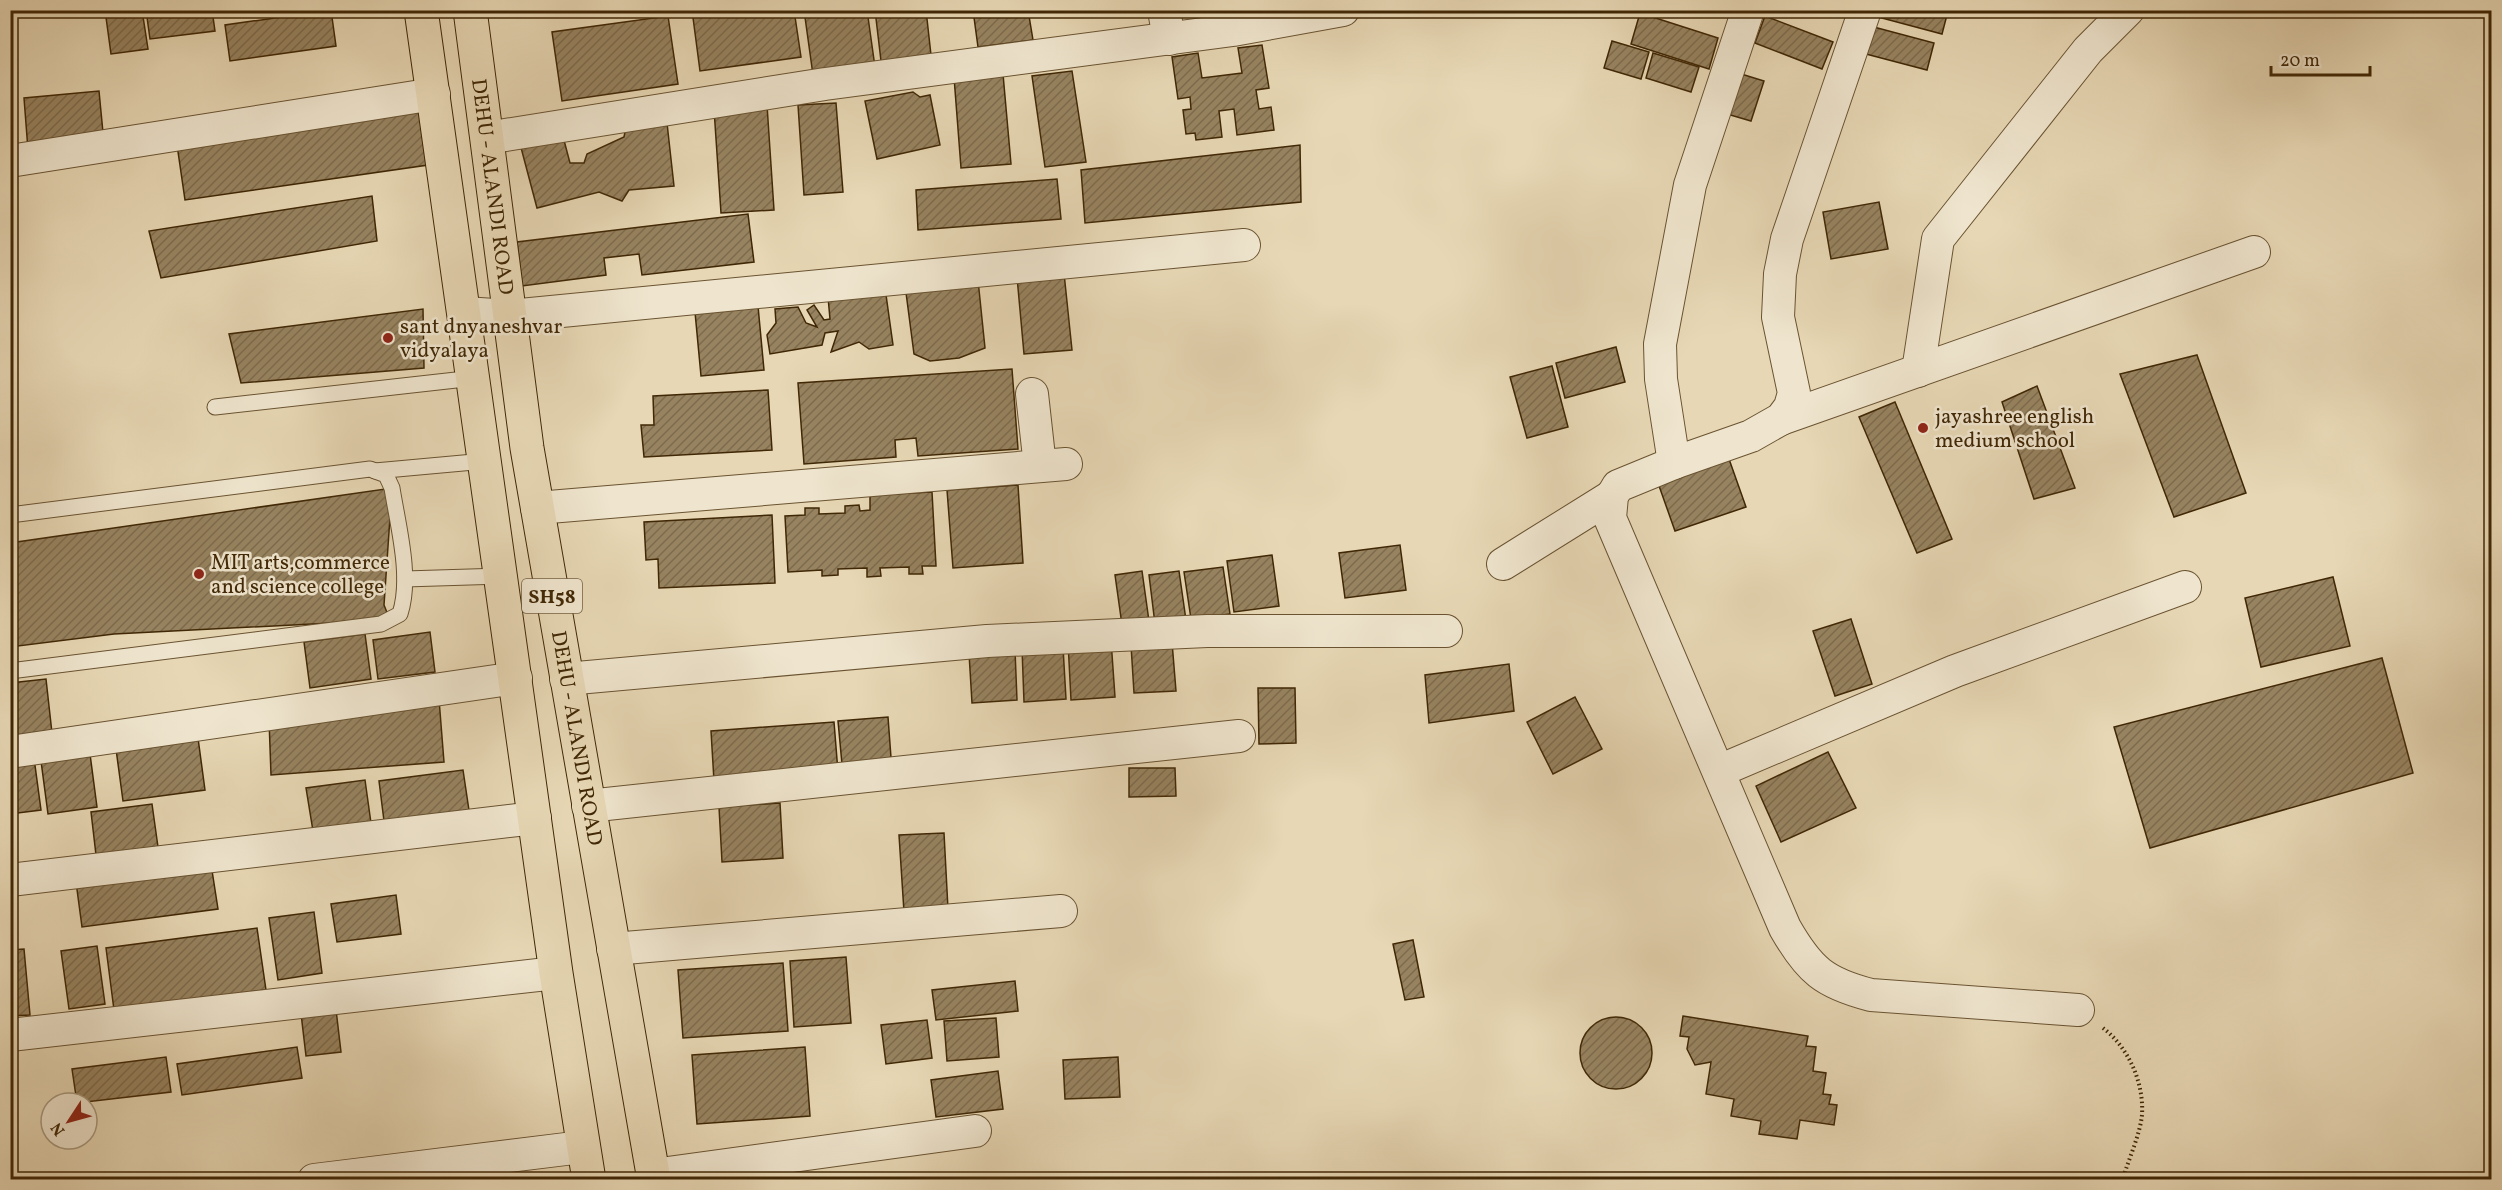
<svg xmlns="http://www.w3.org/2000/svg" width="2502" height="1190" font-family="Vollkorn,serif">
	<style>
		.building { fill: url(#building-hatch); stroke: #402705; stroke-width: 1.5 }
		.lines { fill: none; stroke-linecap: round; stroke-linejoin: round }
		.lane-casing { stroke: #6a5331; stroke-width: 17 }
		.street-casing { stroke: #6a5331; stroke-width: 34 }
		.primary-casing { stroke: #402705; stroke-width: 35 }
		.path { stroke: #402705; stroke-width: 4; stroke-dasharray: 1.5 3; stroke-linecap: butt }
		.lane { stroke: #efe5ce; stroke-width: 15 }
		.street { stroke: #efe5ce; stroke-width: 32 }
		.primary { stroke: #e7d7b4; stroke-width: 33 }
		.poi-dot { fill: #8f2418; stroke: #efe5ce; stroke-width: 2 }
		.labels { text-anchor: middle; stroke-width: 5; stroke-linejoin: round; paint-order: stroke }
		.shield { fill: #efe5ce; stroke: #746041; stroke-width: 1.5 }
		.shield-label { font-size: 20px; font-weight: bold; fill: #402705 }
		.street-label { font-size: 21px; fill: #402705; stroke: #efe5ce }
		.poi-label { font-size: 21px; fill: #402705; stroke: #efe5ce; text-anchor: start }
	</style>
	<defs>
		<pattern id="building-hatch" width="6" height="6" patternUnits="userSpaceOnUse" patternTransform="scale(1.5)"><rect width="6" height="6" fill="#978360"/><path d="M-1 1l2-2M0 6l6-6M5 7l2-2" fill="none" stroke="#7d6b4d"/></pattern>
	</defs>
	<rect width="100%" height="100%" fill="#e7d7b4"/>
	<filter id="stains"><feTurbulence type="fractalNoise" baseFrequency=".00333" numOctaves="4"/><feColorMatrix values="0 0 0 0 .2 0 0 0 0 .09 0 0 0 0 .02 0 0 0 .5 -.17"/></filter>
	<radialGradient id="worn" r=".72"><stop offset=".6" stop-color="#630" stop-opacity="0"/><stop offset="1" stop-color="#630" stop-opacity=".3"/></radialGradient>
	<g class="building">
		<path d="M105,10h37l6,39 -37,5z"/>
		<path d="M146,10h66l3,21 -65,8z"/>
		<path d="M331,10l5,36 -106,15 -5,-36z"/>
		<path d="M692,10h102l7,47 -101,14z"/>
		<path d="M804,10h63l8,57 -62,8z"/>
		<path d="M875,10h51l5,45 -50,6z"/>
		<path d="M973,10h55l5,30 -55,7z"/>
		<path d="M1880,10h67l1,1 -6,23 -64,-17z"/>
		<path d="M1640,13l78,25 -9,31 -78,-25z"/>
		<path d="M668,16l10,68 -116,17 -10,-69z"/>
		<path d="M1765,16l68,26 -11,27 -67,-26z"/>
		<path d="M1870,26l64,17 -7,27 -65,-17z"/>
		<path d="M1612,41l37,11 -8,27 -37,-11z"/>
		<path d="M1262,45l7,43 -13,2 3,19 12,-2 3,23 -37,5 -3,-26 -15,2 3,26 -26,3 -1,-7 -9,1 -3,-24 8,-1 -1,-12 -12,2 -6,-42 26,-4 4,25 40,-5 -4,-25z"/>
		<path d="M1653,53l46,14 -8,25 -45,-14z"/>
		<path d="M1072,71l14,91 -41,5 -13,-91z"/>
		<path d="M1738,73l26,8 -13,40 -24,-7z"/>
		<path d="M1003,74l8,90 -50,4 -7,-91z"/>
		<path d="M99,91l5,52 -76,7 -4,-52z"/>
		<path d="M913,92l7,5 10,-2 10,50 -63,14 -12,-58z"/>
		<path d="M836,103l7,89 -39,3 -6,-90z"/>
		<path d="M419,104l9,61 -243,35 -9,-62z"/>
		<path d="M767,105l7,105 -53,3 -7,-104z"/>
		<path d="M667,123l7,63 -45,4 -7,11 -23,-9 -62,16 -18,-68 42,-11 9,34h14l3,-9 37,-17 2,-10z"/>
		<path d="M1300,145l1,57 -216,21 -4,-53z"/>
		<path d="M1057,179l4,40 -143,11 -2,-40z"/>
		<path d="M372,196l5,45 -216,37 -12,-47z"/>
		<path d="M1879,202l9,47 -57,10 -8,-47z"/>
		<path d="M748,214l6,48 -112,13 -3,-21 -35,4 2,17 -84,11 -5,-44z"/>
		<path d="M1064,273l8,77 -48,4 -7,-77z"/>
		<path d="M978,280l7,68 -26,10 -29,3 -16,-7 -9,-69z"/>
		<path d="M873,293l13,2 7,50 -24,4 -10,-7 -28,10 7,-21 -13,2 -3,12 -52,9 -3,-19 9,-12 -1,-14 23,-2 8,16 11,4 -10,-17 7,-5 10,15 6,-1 -2,-22z"/>
		<path d="M758,306l6,64 -63,6 -6,-64z"/>
		<path d="M423,309l1,59 -183,15 -12,-49z"/>
		<path d="M1616,347l9,35 -60,16 -9,-35z"/>
		<path d="M2197,355l49,138 -72,24 -54,-143z"/>
		<path d="M1552,366l16,61 -41,11 -17,-61z"/>
		<path d="M1012,369l6,80 -100,7 -2,-18 -21,2 1,17 -92,7 -6,-81z"/>
		<path d="M2037,386l38,102 -41,11 -32,-97z"/>
		<path d="M768,390l4,60 -128,7 -3,-32h13l-1,-29z"/>
		<path d="M1895,402l57,137 -35,14 -58,-136z"/>
		<path d="M1729,459l17,48 -71,24 -17,-48z"/>
		<path d="M1018,485l5,78 -70,5 -6,-78z"/>
		<path d="M392,488l-8,117 6,15 -276,14 -104,13v-104z"/>
		<path d="M932,492l4,74h-14l1,8h-14v-7l-29,1 1,8 -14,1v-9l-29,1v6l-16,1v-6l-34,2 -3,-56 20,-1v-7h14v6l26,-1v-7l14,-1 1,6 10,-1v-15z"/>
		<path d="M772,515l3,68 -116,5 -1,-29 -12,1 -2,-38z"/>
		<path d="M1400,545l6,45 -61,8 -6,-45z"/>
		<path d="M1272,555l7,51 -45,6 -7,-51z"/>
		<path d="M1223,567l7,47 -39,5 -7,-47z"/>
		<path d="M1142,571l7,50 -27,4 -7,-50z"/>
		<path d="M1179,571l7,49 -31,4 -6,-49z"/>
		<path d="M2333,577l17,69 -89,21 -16,-69z"/>
		<path d="M1851,619l21,65 -37,12 -22,-65z"/>
		<path d="M430,632l5,40 -57,7 -5,-39z"/>
		<path d="M365,634l6,45 -61,9 -6,-46z"/>
		<path d="M1111,640l4,57 -44,3 -3,-58z"/>
		<path d="M1172,642l4,49 -42,2 -3,-48z"/>
		<path d="M1063,647l3,52 -42,3 -2,-54z"/>
		<path d="M1015,650l2,50 -45,3 -3,-50z"/>
		<path d="M2382,658l31,115 -263,75 -36,-121z"/>
		<path d="M1509,664l5,47 -85,12 -4,-48z"/>
		<path d="M46,679l6,54 -37,4 -5,-54z"/>
		<path d="M1258,688h37l1,55 -37,1z"/>
		<path d="M1575,697l27,52 -49,25 -26,-52z"/>
		<path d="M439,699l5,63 -173,13 -2,-56z"/>
		<path d="M888,717l4,54 -49,4 -5,-54z"/>
		<path d="M834,722l4,50 -124,9 -3,-50z"/>
		<path d="M198,738l7,52 -82,11 -7,-52z"/>
		<path d="M1828,752l28,56 -75,34 -25,-56z"/>
		<path d="M90,754l7,53 -49,7 -7,-53z"/>
		<path d="M34,758l7,52 -31,4v-53z"/>
		<path d="M1129,768h46l1,28 -47,1z"/>
		<path d="M463,770l7,47 -85,12 -6,-48z"/>
		<path d="M365,780l6,43 -58,8 -7,-43z"/>
		<path d="M780,803l3,55 -61,4 -3,-55z"/>
		<path d="M152,804l6,43 -62,8 -5,-43z"/>
		<path d="M944,833l4,76 -44,3 -5,-77z"/>
		<path d="M211,864l7,45 -136,18 -6,-45z"/>
		<path d="M396,895l5,39 -64,8 -6,-38z"/>
		<path d="M314,912l8,61 -44,7 -9,-62z"/>
		<path d="M257,928l9,62 -152,20 -8,-62z"/>
		<path d="M1413,940l11,57 -19,3 -12,-56z"/>
		<path d="M97,946l8,58 -36,5 -8,-58z"/>
		<path d="M24,949l6,66 -20,1v-66z"/>
		<path d="M846,957l5,66 -57,4 -4,-66z"/>
		<path d="M783,963l5,68 -105,7 -5,-68z"/>
		<path d="M1015,981l3,30 -82,9 -4,-30z"/>
		<path d="M335,1001l6,51 -35,4 -6,-51z"/>
		<path d="M1683,1016l125,20 -2,10 10,1 -3,24 13,2 -3,21 8,1 -2,9 8,1 -3,20 -34,-5 -3,19 -38,-5 2,-13 -30,-5 3,-17 -28,-5 5,-32 -16,3 -8,-16 2,-12 -9,-1z"/>
		<circle cx="1616" cy="1053" r="36"/>
		<path d="M996,1018l3,39 -52,4 -3,-40z"/>
		<path d="M927,1020l5,38 -46,6 -5,-39z"/>
		<path d="M297,1047l5,31 -120,17 -5,-31z"/>
		<path d="M805,1047l5,69 -113,8 -5,-69z"/>
		<path d="M166,1057l5,35 -94,11 -5,-34z"/>
		<path d="M1118,1057l2,40 -55,2 -2,-39z"/>
		<path d="M998,1071l5,38 -67,8 -5,-37z"/>
	</g>
	<g class="lines">
		<defs>
			<g id="lane">
				<path d="M215,407l259,-29"/>
				<path d="M375,471l110,-10"/>
				<path d="M10,515l360,-46 16,6 6,13c6,38 20,89 8,126l-19,10 -371,47"/>
				<path d="M405,579l97,-3"/>
			</g>
			<g id="street">
				<path d="M1164,10l5,29"/>
				<path d="M1865,10l-78,229 -7,35 -2,43 16,76 -4,14 -9,12 -30,17 -77,27 -56,23 -6,10 -2,22 175,410c24,42 39,55 86,67l207,15"/>
				<path d="M487,138l338,-54 408,-54 110,-20"/>
				<path d="M10,161l424,-67"/>
				<path d="M465,313l45,3 734,-71"/>
				<path d="M1918,371l20,-132 150,-189 40,-40"/>
				<path d="M1032,394l8,72"/>
				<path d="M1781,419l473,-167"/>
				<path d="M1674,463l-13,-84 -1,-35 30,-159 58,-175"/>
				<path d="M537,508l529,-44"/>
				<path d="M1503,564l109,-68"/>
				<path d="M566,679l421,-38 220,-10h239"/>
				<path d="M10,752l506,-74"/>
				<path d="M1719,771l236,-100 230,-84"/>
				<path d="M588,806l651,-70"/>
				<path d="M10,880l525,-62"/>
				<path d="M613,949l448,-38"/>
				<path d="M10,1035l546,-62"/>
				<path d="M653,1175l322,-44"/>
				<path d="M314,1180l268,-33"/>
			</g>
			<g id="primary">
				<path d="M421,10l135,963 33,207"/>
				<path id="s1" d="M470,10l57,438 127,732"/>
			</g>
		</defs>
		<use href="#lane" class="lane-casing"/>
		<use href="#street" class="street-casing"/>
		<use href="#primary" class="primary-casing"/>
		<path class="path" d="M2103,1028c26,20 41,55 39,87 -2,19 -12,41 -18,60l-4,5"/>
		<use href="#lane" class="lane"/>
		<use href="#street" class="street"/>
		<use href="#primary" class="primary"/>
	</g>
	<g class="poi-dot">
		<circle cx="388" cy="338" r="6"/>
		<circle cx="1923" cy="428" r="6"/>
		<circle cx="199" cy="574" r="6"/>
	</g>
	<g class="labels">
		<rect class="shield" x="522" y="579" width="60" height="34" rx="4.5"/>
		<g class="shield-label">
			<text x="552" y="603">SH58</text>
		</g>
		<g class="street-label">
			<text dy="7" stroke="none"><textPath href="#s1" startOffset="178">DEHU - ALANDI ROAD</textPath></text>
			<text dy="7" stroke="none"><textPath href="#s1" startOffset="736">DEHU - ALANDI ROAD</textPath></text>
		</g>
		<g class="poi-label">
			<text x="400" y="333">sant dnyaneshvar<tspan x="400" dy="24">vidyalaya</tspan></text>
			<text x="1935" y="423">jayashree english<tspan x="1935" dy="24">medium school</tspan></text>
			<text x="211" y="569">MIT arts,commerce<tspan x="211" dy="24">and science college</tspan></text>
		</g>
	</g>
	<rect width="2502" height="1190" fill="none" stroke="#e7d7b4" stroke-width="36"/>
	<rect x="12" y="12" width="2478" height="1166" fill="none" stroke="#402705" stroke-width="3"/>
	<rect x="18" y="18" width="2466" height="1154" fill="none" stroke="#402705" stroke-width="1.5"/>
	<g transform="translate(69 1121) rotate(234)"><circle r="28" fill="#efe5ce" stroke="#a9997e" stroke-width="1.5"/>
	<path d="M0-4.5L10 22L0 15L-10 22Z" fill="#8f2418"/>
	<text y="-9" font-size="16" font-weight="bold" text-anchor="middle" fill="#402705">N</text>
	</g>
	<path d="M2271 66v9h99v-9" fill="none" stroke="#402705" stroke-width="3"/>
	<text x="2280" y="66" font-size="18" fill="#402705" stroke="#efe5ce" stroke-width="4.5" paint-order="stroke">20 m</text>
	<rect width="100%" height="100%" filter="url(#stains)"/>
	<rect width="100%" height="100%" fill="url(#worn)"/>
</svg>
